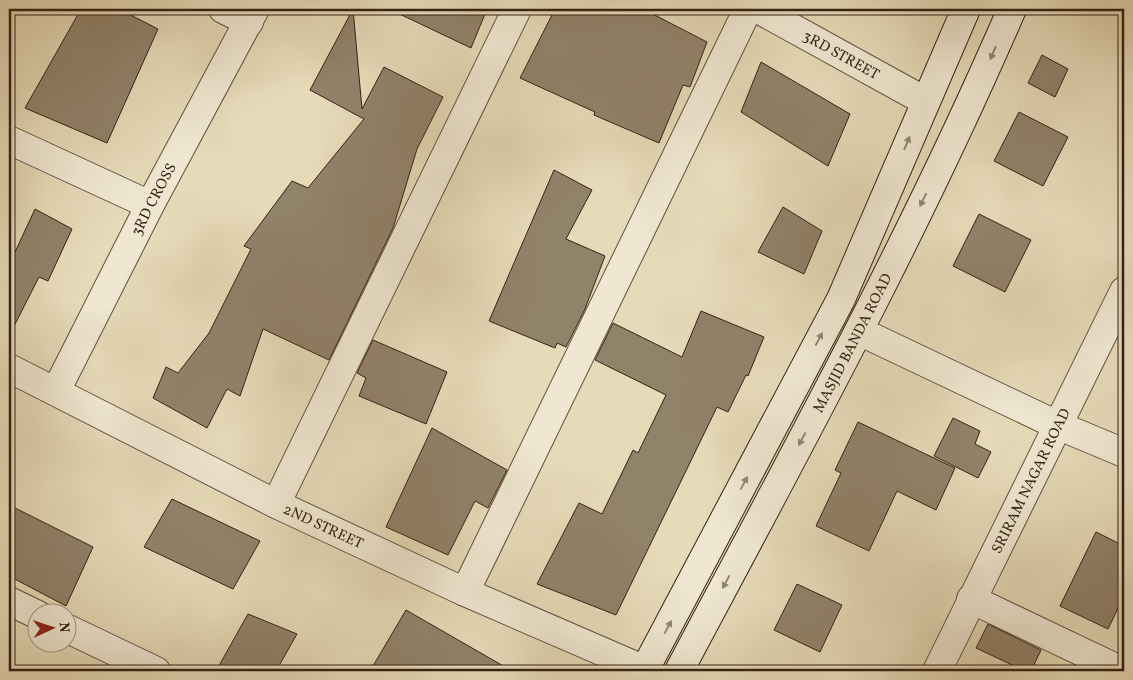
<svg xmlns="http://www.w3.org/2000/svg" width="1133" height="680" font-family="Vollkorn,serif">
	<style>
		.building { fill: #91826a; stroke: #342215 }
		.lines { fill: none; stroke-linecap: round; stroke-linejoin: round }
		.street-casing { stroke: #60503e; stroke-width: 30 }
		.secondary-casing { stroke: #342215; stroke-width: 30 }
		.street { stroke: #efe7d1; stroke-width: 28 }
		.secondary { stroke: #efe7d1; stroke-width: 28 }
		.oneway { fill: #928473 }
		.labels { text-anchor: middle; stroke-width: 4.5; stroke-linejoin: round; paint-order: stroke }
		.street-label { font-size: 15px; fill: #342215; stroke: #efe7d1 }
	</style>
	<rect width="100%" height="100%" fill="#e6dab8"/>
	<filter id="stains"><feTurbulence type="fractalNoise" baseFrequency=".004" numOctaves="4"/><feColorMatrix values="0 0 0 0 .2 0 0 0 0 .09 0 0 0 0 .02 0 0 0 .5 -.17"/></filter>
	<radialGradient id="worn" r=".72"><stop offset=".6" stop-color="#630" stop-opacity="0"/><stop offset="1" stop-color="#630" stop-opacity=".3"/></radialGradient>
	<g class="building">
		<path d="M81,9h38l39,20 -51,114 -82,-35z"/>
		<path d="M353,9l9,100 22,-42 59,30 -26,52 -24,79 -64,132 -66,-31 -23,67 -13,-7 -20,39 -54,-30 13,-31 12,6 31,-40 42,-84 -7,-3 48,-65 16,7 56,-69 -54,-29z"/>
		<path d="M389,9h98l-16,39z"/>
		<path d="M555,9h88l64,33 -17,45 -7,-2 -24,58 -65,-28 1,-3 -75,-34z"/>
		<path d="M1042,55l26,14 -13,28 -27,-14z"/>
		<path d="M761,62l89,52 -22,52 -87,-54z"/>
		<path d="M1019,112l49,25 -25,49 -49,-25z"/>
		<path d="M554,170l38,20 -26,49 39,17 -20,53 -19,38 -9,-4 -2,5 -66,-27z"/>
		<path d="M783,207l39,24 -18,43 -46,-22z"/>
		<path d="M35,209l37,20 -24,52 -9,-4 -30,59v-71z"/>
		<path d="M979,214l52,26 -26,52 -52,-26z"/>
		<path d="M701,311l63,26 -16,39 -2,-1 -18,37 -11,-5 -101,208 -79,-31 42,-81 23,11 31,-64 5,3 28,-58 -71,-35 18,-37 69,34z"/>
		<path d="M373,340l74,32 -21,52 -67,-28 7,-18 -9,-5z"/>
		<path d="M953,418l27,13 -5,13 16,8 -13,26 -44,-22z"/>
		<path d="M858,422l97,46 -19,42 -39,-19 -28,60 -53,-25 25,-53 -6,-3z"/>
		<path d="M432,428l75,42 -19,38 -13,-7 -27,54 -62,-28z"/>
		<path d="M172,499l88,42 -27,48 -89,-42z"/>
		<path d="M9,505l84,42 -27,59 -57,-30z"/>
		<path d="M1096,532l28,14v50l-16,33 -48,-23z"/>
		<path d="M797,584l45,21 -22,47 -46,-22z"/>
		<path d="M406,610l106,61h-142z"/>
		<path d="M248,614l49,20 -21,37h-60z"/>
		<path d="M988,624l53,26 -10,21h-6l-49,-23z"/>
	</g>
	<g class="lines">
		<defs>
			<g id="street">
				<path d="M223,9l26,13"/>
				<path id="s1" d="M758,9l167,92"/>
				<path d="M9,140l141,65"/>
				<path d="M859,331l198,94 67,28"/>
				<path id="s2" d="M9,368l267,136 189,88 180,78"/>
				<path id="s3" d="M56,391l94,-186 105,-196"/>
				<path d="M276,504l241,-495"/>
				<path d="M465,592l283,-583"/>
				<path d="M971,599l151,72"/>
				<path d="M9,601l29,14"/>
				<path d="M68,629l88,42"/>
				<path id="s4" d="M937,671l187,-380"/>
			</g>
			<g id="secondary">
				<path d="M644,671l197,-372 125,-290"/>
				<path id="s5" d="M679,671c116,-218 235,-435 333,-662"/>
			</g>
		</defs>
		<use href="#street" class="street-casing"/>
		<use href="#secondary" class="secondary-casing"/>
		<use href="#street" class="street"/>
		<use href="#secondary" class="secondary"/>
	</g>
	<defs><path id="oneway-solid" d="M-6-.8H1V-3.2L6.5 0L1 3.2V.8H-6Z" transform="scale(1.25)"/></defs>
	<g class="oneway">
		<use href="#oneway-solid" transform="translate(993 53) rotate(113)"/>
		<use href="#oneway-solid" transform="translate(907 143) rotate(-67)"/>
		<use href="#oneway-solid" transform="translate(923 200) rotate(116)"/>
		<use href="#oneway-solid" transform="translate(819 339) rotate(-62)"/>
		<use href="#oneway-solid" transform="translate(802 439) rotate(118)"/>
		<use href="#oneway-solid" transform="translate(744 483) rotate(-62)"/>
		<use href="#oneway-solid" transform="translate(726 582) rotate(118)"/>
		<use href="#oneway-solid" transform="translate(668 627) rotate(-62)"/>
	</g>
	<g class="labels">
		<g class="street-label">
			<text dy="5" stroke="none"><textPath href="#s1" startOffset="95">3RD STREET</textPath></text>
			<text dy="5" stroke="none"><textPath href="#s3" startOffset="215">3RD CROSS</textPath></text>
			<text dy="5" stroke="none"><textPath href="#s5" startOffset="371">MASJID BANDA ROAD</textPath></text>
			<text dy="5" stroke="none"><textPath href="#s4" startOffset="212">SRIRAM NAGAR ROAD</textPath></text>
			<text dy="5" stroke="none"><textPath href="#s2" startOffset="352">2ND STREET</textPath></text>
		</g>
	</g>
	<rect width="1133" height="680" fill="none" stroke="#e6dab8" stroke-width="30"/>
	<rect x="10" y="10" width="1113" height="660" fill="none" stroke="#342215" stroke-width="2.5"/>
	<rect x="15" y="15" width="1103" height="650" fill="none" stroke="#342215"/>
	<g transform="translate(52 628) rotate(87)"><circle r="24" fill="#efe7d1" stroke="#a49886"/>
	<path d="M0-4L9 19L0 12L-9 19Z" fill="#8f2418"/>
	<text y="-8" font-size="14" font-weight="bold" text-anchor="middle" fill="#342215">N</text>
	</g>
	<rect width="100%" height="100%" filter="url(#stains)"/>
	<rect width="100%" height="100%" fill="url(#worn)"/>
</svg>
